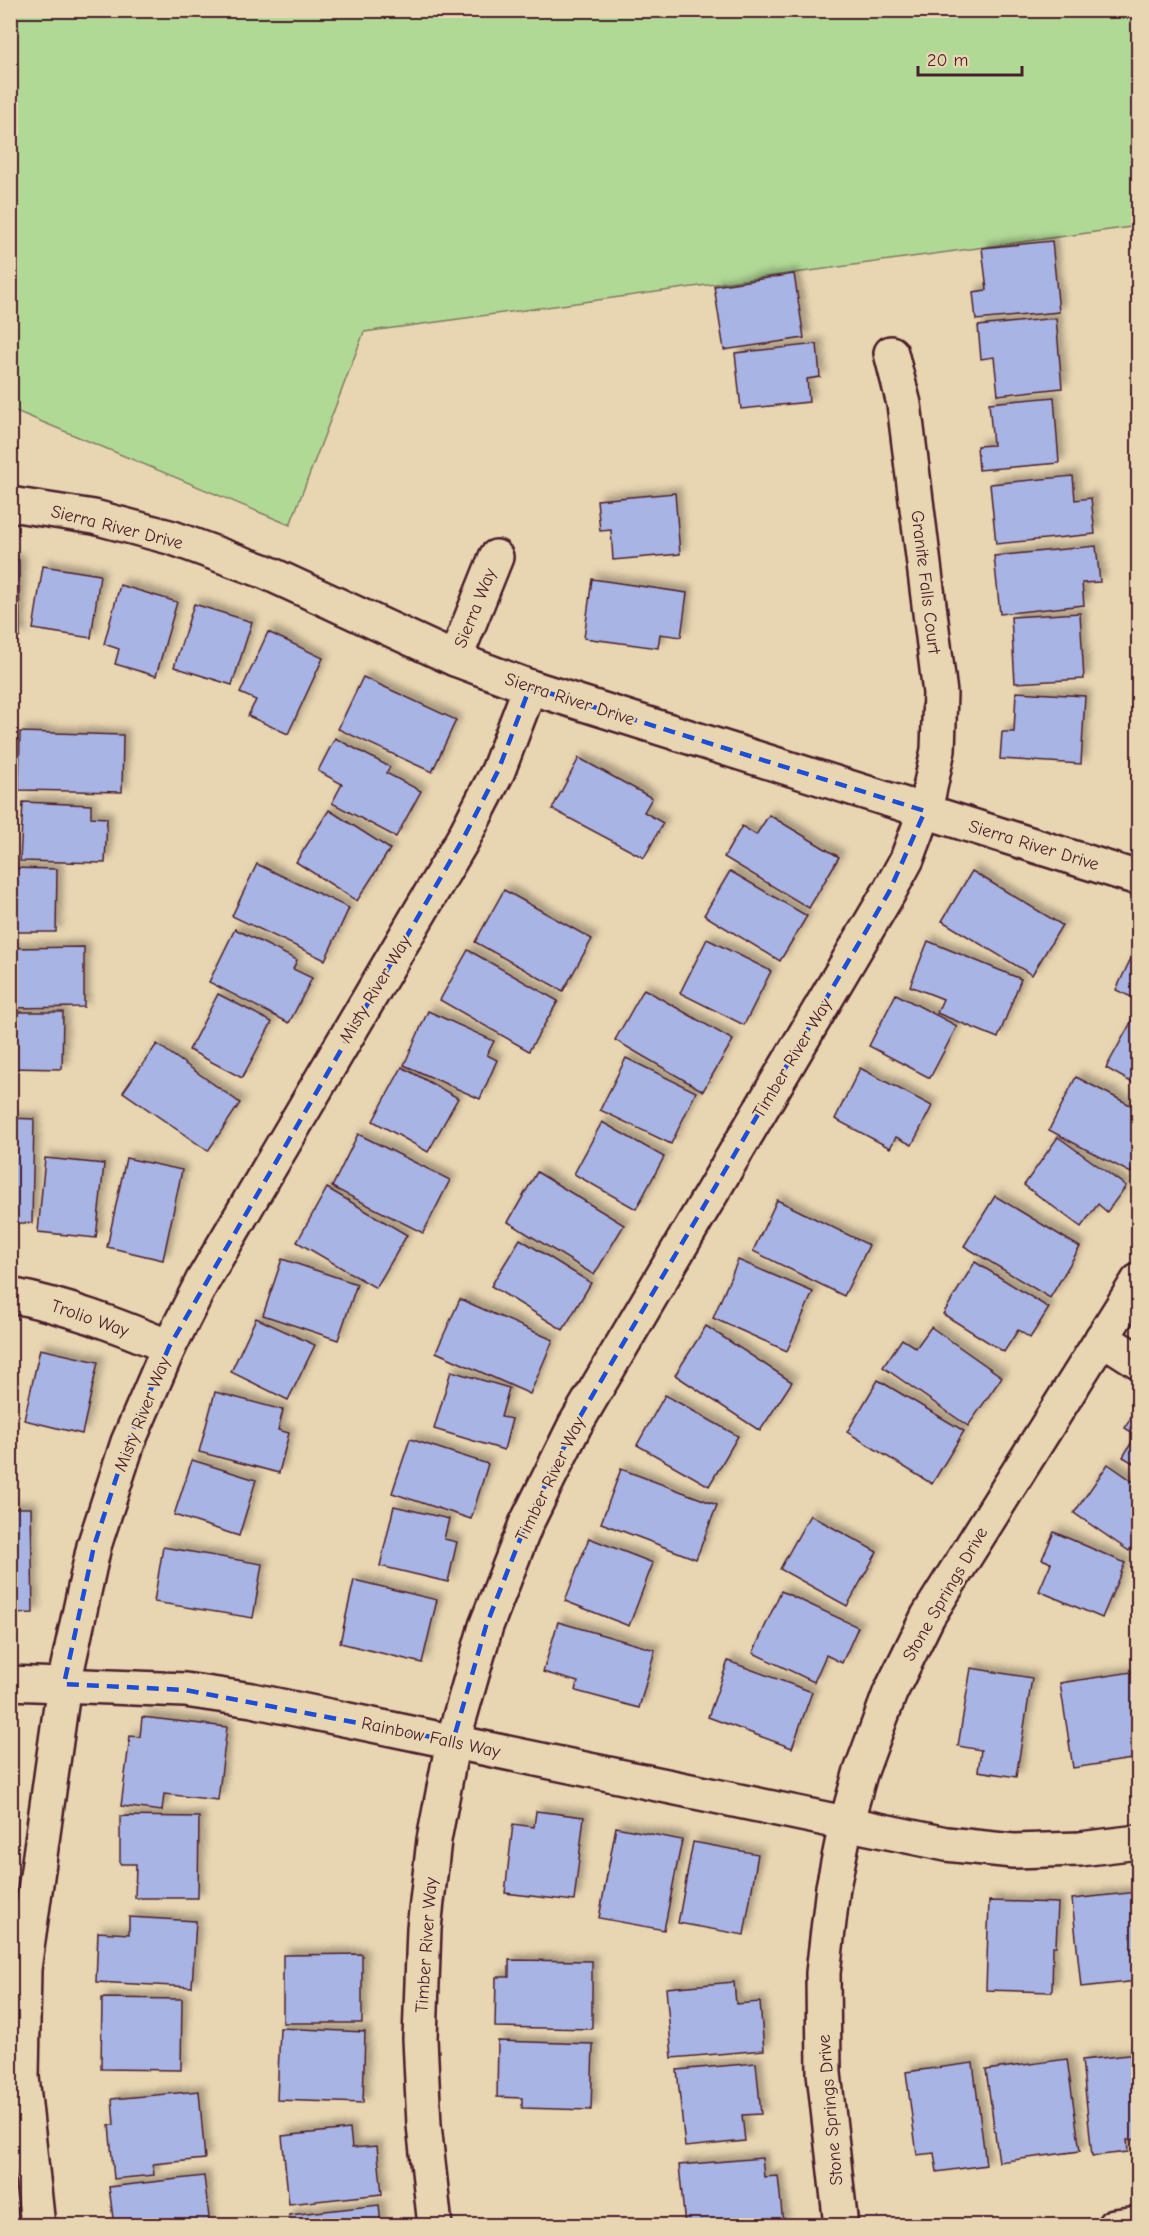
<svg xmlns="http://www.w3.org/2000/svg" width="1149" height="2236" font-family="'Comic Neue',sans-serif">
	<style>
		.green { fill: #b1d996; stroke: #7e7c60; stroke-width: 1.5 }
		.building { fill: #a8b4e4; stroke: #4a1f2b; stroke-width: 1.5; filter: url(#shadow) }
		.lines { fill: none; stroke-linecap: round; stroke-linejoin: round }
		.minor-casing { stroke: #4a1f2b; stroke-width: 38 }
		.minor { stroke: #e8d5b2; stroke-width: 33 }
		.marked { fill: none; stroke: #1d4ed8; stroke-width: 4.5; stroke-dasharray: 12 8; stroke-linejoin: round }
		.labels { text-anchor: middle; stroke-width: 4.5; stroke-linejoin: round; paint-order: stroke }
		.street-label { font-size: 18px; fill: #4a1f2b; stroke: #e8d5b2 }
	</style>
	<defs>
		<filter id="shadow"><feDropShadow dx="5.5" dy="-5.5" stdDeviation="3" flood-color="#0004"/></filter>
	</defs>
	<rect width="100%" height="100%" fill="#e8d5b2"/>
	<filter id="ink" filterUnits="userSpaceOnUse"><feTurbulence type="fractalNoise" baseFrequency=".0167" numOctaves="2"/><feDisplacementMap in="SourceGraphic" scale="12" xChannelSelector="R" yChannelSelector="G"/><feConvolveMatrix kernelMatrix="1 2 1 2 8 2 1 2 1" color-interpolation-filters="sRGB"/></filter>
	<g filter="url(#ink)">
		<path class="green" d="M10,11h1128v215l-774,106 -74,193 -279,-116z"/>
		<g class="building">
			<path d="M1052,241l7,71 -83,8 -3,-28 14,-2 -5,-42z"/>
			<path d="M794,274l10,64 -80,12 -10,-64z"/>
			<path d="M1056,318l6,70 -64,7 -4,-38 -13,2 -3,-33z"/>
			<path d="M817,344l3,33 -13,2 2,23 -68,7 -6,-56z"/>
			<path d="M1054,397l5,66 -80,7 -2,-24 16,-1 -4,-42z"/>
			<path d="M1073,476l2,24 16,-2 4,36 -99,10 -6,-60z"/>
			<path d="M675,493l5,61 -67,6 -2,-30 -11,1 -3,-31z"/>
			<path d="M1096,546l4,36 -18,1 2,22 -84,9 -6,-58z"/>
			<path d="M10,560h9l1,77h-10z"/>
			<path d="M43,566l57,9 -9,63 -58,-9z"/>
			<path d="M592,579l95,14 -6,44 -21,-3 -2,14 -74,-10z"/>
			<path d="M120,585l57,17 -21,74 -41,-12 4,-15 -15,-5z"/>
			<path d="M194,604l58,18 -20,63 -58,-18z"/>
			<path d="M1080,613l4,66 -69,4 -4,-66z"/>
			<path d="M268,632l55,26 -35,76 -40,-18 8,-16 -16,-7z"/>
			<path d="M363,677l93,43 -24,52 -94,-43z"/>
			<path d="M1016,692l69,4 -4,68 -81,-5 2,-27h12z"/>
			<path d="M20,732l103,3 -1,57 -103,-2z"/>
			<path d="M335,738l55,29 -4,6 35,18 -25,46 -64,-34 10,-19 -24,-13z"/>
			<path d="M579,758l73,40 -8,14 19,11 -19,35 -92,-49z"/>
			<path d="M23,802l68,3v12l16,1 -2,45 -85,-2z"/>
			<path d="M329,810l61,39 -33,52 -61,-39z"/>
			<path d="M769,815l70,42 -30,51 -85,-51 18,-31 14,9z"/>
			<path d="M257,864l92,44 -24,52 -93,-44z"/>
			<path d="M10,868l47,1 -1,63h-46z"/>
			<path d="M730,871l77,45 -27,45 -76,-46z"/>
			<path d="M972,871l90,54 -30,50 -90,-54z"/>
			<path d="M504,890l88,49 -29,52 -88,-49z"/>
			<path d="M235,929l62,31 -4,9 19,9 -23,45 -80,-41z"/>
			<path d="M707,939l64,32 -27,54 -64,-32z"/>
			<path d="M928,941l93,38 -23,59 -61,-25 6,-14 -33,-13z"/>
			<path d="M84,947v60l-74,1v-60z"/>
			<path d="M468,950l90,51 -29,50 -89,-51z"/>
			<path d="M1133,954l5,3v43l-22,-10z"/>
			<path d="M644,989l89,51 -30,51 -88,-51z"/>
			<path d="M218,994l54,28 -30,56 -53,-28z"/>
			<path d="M896,994l61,32 -27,52 -61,-32z"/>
			<path d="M428,1011l66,30 -7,14 10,5 -17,39 -76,-34z"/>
			<path d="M10,1012h53l-1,57 -52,-1z"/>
			<path d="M1135,1015l3,2v69l-32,-18z"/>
			<path d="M157,1044l83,59 -32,48 -85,-59z"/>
			<path d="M626,1058l70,34 -25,52 -71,-34z"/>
			<path d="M402,1067l56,31 -30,54 -55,-31z"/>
			<path d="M860,1068l72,38 -20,39 -16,-8 -6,11 -55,-29z"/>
			<path d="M1076,1077l62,32v49l-7,15 -82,-43z"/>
			<path d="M10,1118l24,1 -2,104h-22z"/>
			<path d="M602,1122l62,35 -28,52 -62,-35z"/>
			<path d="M358,1134l92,46 -27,53 -91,-46z"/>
			<path d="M1058,1137l68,49 -19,26 -9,-8 -17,23 -57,-42z"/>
			<path d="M45,1158l59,6 -8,74 -58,-6z"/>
			<path d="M126,1158l56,12 -19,90 -56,-13z"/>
			<path d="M537,1172l87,53 -30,50 -86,-53z"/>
			<path d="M327,1188l80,47 -31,53 -79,-46z"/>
			<path d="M995,1196l85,51 -30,51 -86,-52z"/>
			<path d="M777,1200l92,45 -25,51 -91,-45z"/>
			<path d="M520,1239l71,44 -28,47 -72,-44z"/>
			<path d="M282,1259l75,25 -19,56 -75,-25z"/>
			<path d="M738,1260l75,32 -26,59 -74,-33z"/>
			<path d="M975,1262l74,46 -19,30 -12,-8 -14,22 -61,-38z"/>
			<path d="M460,1299l93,41 -23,54 -94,-42z"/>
			<path d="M256,1318l59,27 -27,55 -57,-28z"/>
			<path d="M706,1326l86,56 -32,49 -85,-56z"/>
			<path d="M931,1327l71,50 -34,49 -85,-59 19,-28 14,9z"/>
			<path d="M40,1349l58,13 -16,72 -58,-14z"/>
			<path d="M451,1371l58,17 -8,29 11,2 -8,31 -70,-21z"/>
			<path d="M878,1380l86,51 -32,53 -85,-52z"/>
			<path d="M215,1392l68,18 -5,20 11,3 -10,40 -80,-21z"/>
			<path d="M665,1395l73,41 -29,50 -72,-41z"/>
			<path d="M1138,1405v61l-15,-9 13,-22 -11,-7z"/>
			<path d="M410,1439l78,25 -17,55 -79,-26z"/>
			<path d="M192,1460l64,20 -17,56 -65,-21z"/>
			<path d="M1108,1464l30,21v52l-9,14 -55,-38z"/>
			<path d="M621,1469l96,36 -21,54 -95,-36z"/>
			<path d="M394,1506l55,13 -5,20 13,3 -9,40 -68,-16z"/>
			<path d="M10,1508h21l2,105 -23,1z"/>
			<path d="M810,1515l67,37 -30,54 -67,-37z"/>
			<path d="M1054,1532l71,31 -23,55 -63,-27 12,-28 -9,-4z"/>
			<path d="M589,1538l64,25 -24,63 -64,-25z"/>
			<path d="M163,1547l99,17 -9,54 -99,-16z"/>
			<path d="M354,1580l83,20 -15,63 -82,-20z"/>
			<path d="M781,1591l77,36 -16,36 -16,-8 -12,27 -61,-29z"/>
			<path d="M558,1622l97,28 -16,58 -63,-17 2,-9 -35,-10z"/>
			<path d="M728,1661l84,31 -20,56 -84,-31z"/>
			<path d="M971,1668l61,10 -16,99 -38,-6 3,-21 -23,-4z"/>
			<path d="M1138,1671v87l-65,10 -13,-85z"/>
			<path d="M142,1717l85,10 -9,73 -54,-6 -2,17 -41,-5 9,-70 10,1z"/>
			<path d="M536,1811l48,6 -10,84 -69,-8 8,-69 21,3z"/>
			<path d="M120,1816l79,1 -1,81h-63l1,-34h-16z"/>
			<path d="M616,1827l66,13 -18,90 -65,-12z"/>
			<path d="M693,1842l65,12 -14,81 -66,-12z"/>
			<path d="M1138,1892v89l-57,6 -9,-88z"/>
			<path d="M989,1901l69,2 -2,43h-3l-1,46 -66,-2z"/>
			<path d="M129,1917l67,4 -4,66 -96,-5 2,-50 31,2z"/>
			<path d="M362,1954v69h-79v-68z"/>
			<path d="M509,1960l83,1v68l-97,-2 1,-50h13z"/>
			<path d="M734,1982l2,22 24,-2 4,48 -92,8 -6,-70z"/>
			<path d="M102,1998l80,1 -1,71 -80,-1z"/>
			<path d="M280,2028l85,4 -2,71 -86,-3z"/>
			<path d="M498,2041l95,3 -2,66 -69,-2v-10l-25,-1z"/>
			<path d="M1138,2054v85l-11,1 1,12 -36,4 -10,-96z"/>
			<path d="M1067,2059l13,92 -81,11 -13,-92z"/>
			<path d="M756,2063l5,51 -19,1 3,26 -60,6 -8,-77z"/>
			<path d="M973,2063l13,102 -49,7 -3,-19 -17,2 -11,-83z"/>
			<path d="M199,2091l6,68 -52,5 1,11 -40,4 -5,-54h5l-2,-26z"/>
			<path d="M350,2129l2,19 25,-2 5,48 -93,10 -7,-68z"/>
			<path d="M762,2158l2,19 14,-1 5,47 -25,3h-73l-6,-61z"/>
			<path d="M204,2176l6,50h-96l-5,-39z"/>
			<path d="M379,2205l2,21h-91l-1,-11z"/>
		</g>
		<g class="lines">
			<defs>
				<g id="minor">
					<path d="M10,504l84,13 79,21 93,34 189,87 75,28 608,191"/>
					<path d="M455,659l41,-102"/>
					<path d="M10,1295c56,11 107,30 159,52"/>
					<path d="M1102,1338l36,23"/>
					<path d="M10,1683l175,7 67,10 694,144 67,7 67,-2 58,-7"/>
					<path d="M38,2226l-16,-149 2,-108 40,-285 30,-138 34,-104 41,-95 33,-65 261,-443 35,-68 32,-84"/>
					<path d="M435,2226l-11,-101 -4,-87 4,-110 10,-88 19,-99 33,-115 40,-102 49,-99 314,-533 18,-33 18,-48 13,-61 2,-57 -36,-289 -13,-51"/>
					<path d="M841,2226l-17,-153 -1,-100 10,-86 13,-63 14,-50 30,-81 38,-77 210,-335"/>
					<path d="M1114,2226l24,-3"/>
				</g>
			</defs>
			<use href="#minor" class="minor-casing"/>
			<use href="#minor" class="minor"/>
		</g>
	</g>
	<path class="marked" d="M530,687l395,124 -36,81 -314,533 -49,99 -40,102 -33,115 -268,-51 -121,-6 30,-138 34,-104 41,-95 294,-508 35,-68z"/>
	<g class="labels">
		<g class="street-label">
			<text transform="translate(117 527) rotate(14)" y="6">Sierra River Drive</text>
			<text transform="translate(926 582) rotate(83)" y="6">Granite Falls Court</text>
			<text transform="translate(475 608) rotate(-68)" y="6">Sierra Way</text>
			<text transform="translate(570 699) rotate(18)" y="6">Sierra River Drive</text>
			<text transform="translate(1034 845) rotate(17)" y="6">Sierra River Drive</text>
			<text transform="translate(375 989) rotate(-59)" y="6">Misty River Way</text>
			<text transform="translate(792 1058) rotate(-59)" y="6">Timber River Way</text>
			<text transform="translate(90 1318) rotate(19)" y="6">Trolio Way</text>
			<text transform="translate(142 1414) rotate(-68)" y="6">Misty River Way</text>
			<text transform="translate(550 1479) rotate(-64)" y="6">Timber River Way</text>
			<text transform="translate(945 1594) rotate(-60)" y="6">Stone Springs Drive</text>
			<text transform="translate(431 1737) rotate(12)" y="6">Rainbow Falls Way</text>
			<text transform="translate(426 1945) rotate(-86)" y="6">Timber River Way</text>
			<text transform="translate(830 2110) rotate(-95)" y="6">Stone Springs Drive</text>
		</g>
	</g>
	<rect width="1149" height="2236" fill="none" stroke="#e8d5b2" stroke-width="36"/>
	<rect x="18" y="18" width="1113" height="2200" fill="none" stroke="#4a1f2b" stroke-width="2" filter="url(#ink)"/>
	<path d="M918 66v9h104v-9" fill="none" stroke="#4a1f2b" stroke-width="3"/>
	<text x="927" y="66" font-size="18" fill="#4a1f2b" stroke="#e8d5b2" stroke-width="4.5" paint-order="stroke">20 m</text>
</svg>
